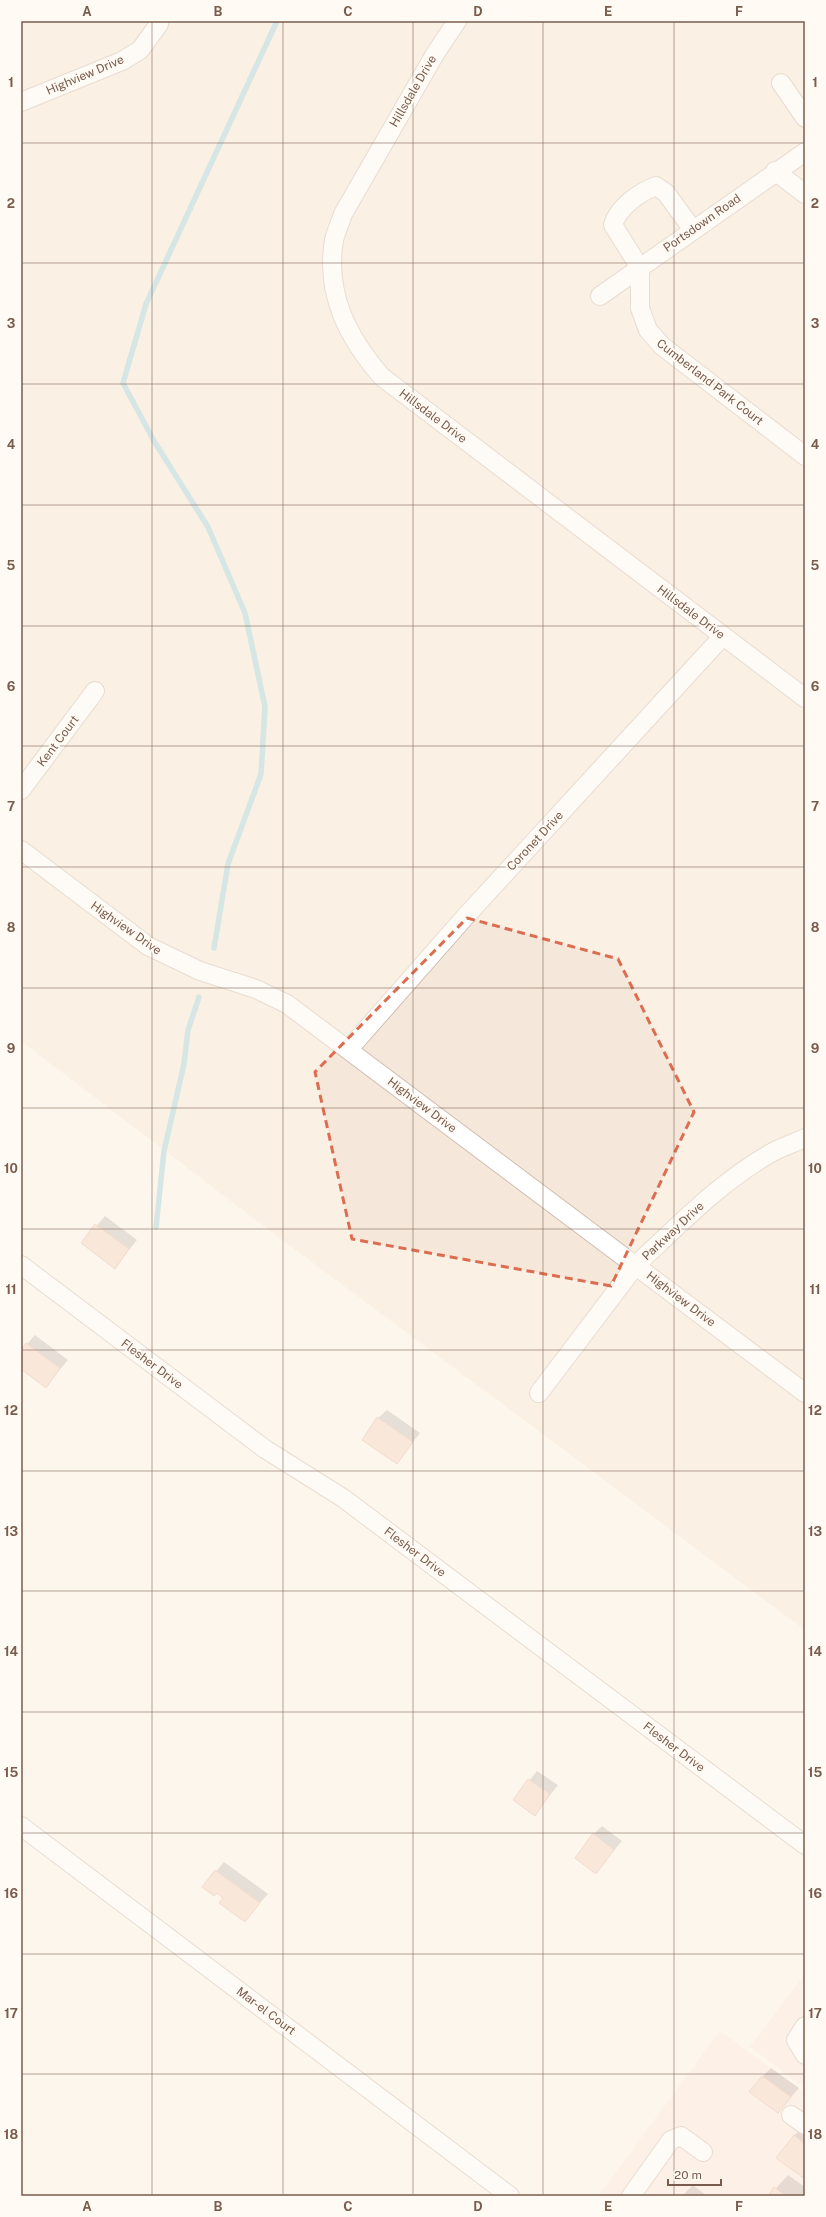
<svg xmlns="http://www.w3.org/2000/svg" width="826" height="2217" font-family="'Public Sans',sans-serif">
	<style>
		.residential { fill: #f5e8da }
		.commercial { fill: #fde8e0 }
		.shadow { fill: #0003 }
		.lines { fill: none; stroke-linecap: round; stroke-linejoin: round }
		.stream { stroke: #a5d3da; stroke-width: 5.5 }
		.building { fill: #f3d5c3; stroke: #e6bba3 }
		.minor-casing { stroke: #d1beb0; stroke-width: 20 }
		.minor { stroke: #fff; stroke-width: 18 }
		.marked { fill: none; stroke: #dc6d51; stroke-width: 3; stroke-dasharray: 8 5; stroke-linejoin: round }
		.grid { fill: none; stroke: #7a5c4d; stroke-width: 1; stroke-opacity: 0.55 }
		.labels { text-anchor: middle; stroke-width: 4; stroke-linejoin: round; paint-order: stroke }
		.street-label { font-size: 12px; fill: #7a5c4d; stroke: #fffaf3 }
		.neatline { fill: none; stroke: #7a5c4d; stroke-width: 1.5 }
		.grid-label { font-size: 13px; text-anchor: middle; font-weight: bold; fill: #7a5c4d }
	</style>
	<rect width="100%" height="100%" fill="#fdf6ec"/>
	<path class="residential" d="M21,21h784v1609l-544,-406 -240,-183z"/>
	<g class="commercial">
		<path d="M805,1974v114l-55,-41z"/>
		<path d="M720,2031l85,62v103h-207z"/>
	</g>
	<g class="shadow">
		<path d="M105,1216l32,24 -22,27 -33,-24z"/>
		<path d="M35,1335l33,25 -22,26 -25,-18v-17z"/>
		<path d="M387,1410l33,23 -23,30 -19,-45z"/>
		<path d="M537,1771l21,14 -23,29 -21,-14z"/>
		<path d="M602,1826l20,15 -26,31 -2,-38z"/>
		<path d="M224,1862l44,32 -23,26 -20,-23 -22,-10z"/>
		<path d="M771,2068l28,20 -21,24 -15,-36z"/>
		<path d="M805,2125v53l-11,-42z"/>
		<path d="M788,2175l17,12v9h-36z"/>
		<path d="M693,2185l14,11h-25z"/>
	</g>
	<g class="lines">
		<g class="stream">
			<path d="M214,948l14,-84 33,-90 4,-67 -20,-94 -37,-86 -54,-86 -31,-58 23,-79 131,-283"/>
			<path d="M156,1227l8,-76 20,-87 4,-34 11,-33"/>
		</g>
	</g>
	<g class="building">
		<path d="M95,1224l34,25 -14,20 -34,-26z"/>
		<path d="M26,1343l34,25 -14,20 -25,-19v-20z"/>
		<path d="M377,1417l36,25 -16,22 -35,-24z"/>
		<path d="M528,1779l22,15 -15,22 -22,-16z"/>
		<path d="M593,1833l21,17 -18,24 -21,-16z"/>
		<path d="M215,1870l45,33 -15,19 -26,-19 4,-5 -6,-5 -3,3 -12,-9z"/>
		<path d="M762,2076l29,21 -13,16 -29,-21z"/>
		<path d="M794,2135l11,9v35l-29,-21z"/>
		<path d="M774,2187l12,9h-18z"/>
	</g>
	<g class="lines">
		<defs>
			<g id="minor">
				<path d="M457,21l-22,33 -92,160c-3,9 -7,18 -9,26 -9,54 14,98 48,137l423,321"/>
				<path d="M781,83l24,35"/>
				<path d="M21,102l101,-41 18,-11 19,-26"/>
				<path d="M775,171l30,23"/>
				<path d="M693,230l-27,-37 -10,-7c-16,6 -38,21 -43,39l27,43v40l8,22 14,16 143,110"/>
				<path d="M600,296l205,-144"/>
				<path d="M21,790l74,-99"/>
				<path d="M21,850l127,96 52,25 56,18 31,15 518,389"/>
				<path d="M349,1049l116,-132 258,-281"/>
				<path d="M21,1265l244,184 78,49 462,347"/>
				<path d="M539,1393l97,-128c43,-40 84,-83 135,-112 11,-6 23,-10 34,-15"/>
				<path d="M21,1826l489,370"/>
				<path d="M805,2026l-9,14 9,15"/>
				<path d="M791,2115l14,10"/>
				<path d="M631,2196l40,-56 10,-4 22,16"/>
			</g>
		</defs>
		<use href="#minor" class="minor-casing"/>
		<use href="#minor" class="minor"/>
	</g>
	<path d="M0 0H826V2217H0ZM467,918l151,41 76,153 -83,174 -259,-47 -37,-167z" fill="#fdf6ec" fill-opacity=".55" fill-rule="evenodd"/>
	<path class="marked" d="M467,918l151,41 76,153 -83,174 -259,-47 -37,-167z"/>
	<path class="grid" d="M152,21v2175M283,21v2175M413,21v2175M543,21v2175M674,21v2175M21,143h784M21,263h784M21,384h784M21,505h784M21,626h784M21,746h784M21,867h784M21,988h784M21,1108h784M21,1229h784M21,1350h784M21,1471h784M21,1591h784M21,1712h784M21,1833h784M21,1954h784M21,2074h784"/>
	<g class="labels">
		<g class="street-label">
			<text transform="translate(85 75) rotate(-23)" y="4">Highview Drive</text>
			<text transform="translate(413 91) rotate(-60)" y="4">Hillsdale Drive</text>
			<text transform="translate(702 223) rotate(-35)" y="4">Portsdown Road</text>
			<text transform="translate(710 382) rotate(38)" y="4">Cumberland Park Court</text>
			<text transform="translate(433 416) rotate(37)" y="4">Hillsdale Drive</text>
			<text transform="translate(691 612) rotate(37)" y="4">Hillsdale Drive</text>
			<text transform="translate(58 741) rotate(-53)" y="4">Kent Court</text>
			<text transform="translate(535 841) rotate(-47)" y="4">Coronet Drive</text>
			<text transform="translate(126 928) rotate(35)" y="4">Highview Drive</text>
			<text transform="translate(422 1105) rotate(37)" y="4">Highview Drive</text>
			<text transform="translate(673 1231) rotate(-43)" y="4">Parkway Drive</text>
			<text transform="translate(681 1299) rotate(37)" y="4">Highview Drive</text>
			<text transform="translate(152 1364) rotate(37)" y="4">Flesher Drive</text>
			<text transform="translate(415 1552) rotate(37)" y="4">Flesher Drive</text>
			<text transform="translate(674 1747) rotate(37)" y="4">Flesher Drive</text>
			<text transform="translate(266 2011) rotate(37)" y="4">Mar-el Court</text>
		</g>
	</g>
	<rect width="826" height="2217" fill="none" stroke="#fffaf3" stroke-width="44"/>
	<path d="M668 2179v6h53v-6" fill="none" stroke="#7a5c4d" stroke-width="2"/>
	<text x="674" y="2179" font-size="12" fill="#7a5c4d" stroke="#fffaf3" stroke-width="3" paint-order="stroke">20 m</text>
	<rect x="22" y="22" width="782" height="2173" class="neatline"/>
	<g class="grid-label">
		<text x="87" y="16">A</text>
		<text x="218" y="16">B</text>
		<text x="348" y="16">C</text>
		<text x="478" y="16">D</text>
		<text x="608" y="16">E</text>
		<text x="739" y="16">F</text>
		<text x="11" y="87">1</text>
		<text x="815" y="87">1</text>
		<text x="11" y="208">2</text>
		<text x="815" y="208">2</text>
		<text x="11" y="328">3</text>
		<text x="815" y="328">3</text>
		<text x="11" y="449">4</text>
		<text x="815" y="449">4</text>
		<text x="11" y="570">5</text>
		<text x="815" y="570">5</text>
		<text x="11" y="691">6</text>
		<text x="815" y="691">6</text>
		<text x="11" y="811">7</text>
		<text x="815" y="811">7</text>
		<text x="11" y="932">8</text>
		<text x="815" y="932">8</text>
		<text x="11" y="1053">9</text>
		<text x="815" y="1053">9</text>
		<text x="11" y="1173">10</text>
		<text x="815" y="1173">10</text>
		<text x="11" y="1294">11</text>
		<text x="815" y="1294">11</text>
		<text x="11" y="1415">12</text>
		<text x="815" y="1415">12</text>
		<text x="11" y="1536">13</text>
		<text x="815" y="1536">13</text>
		<text x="11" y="1656">14</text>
		<text x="815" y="1656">14</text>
		<text x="11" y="1777">15</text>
		<text x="815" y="1777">15</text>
		<text x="11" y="1898">16</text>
		<text x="815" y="1898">16</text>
		<text x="11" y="2018">17</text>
		<text x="815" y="2018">17</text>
		<text x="11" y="2139">18</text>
		<text x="815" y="2139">18</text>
		<text x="87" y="2211">A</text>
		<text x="218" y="2211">B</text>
		<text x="348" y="2211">C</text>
		<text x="478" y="2211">D</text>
		<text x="608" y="2211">E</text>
		<text x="739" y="2211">F</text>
	</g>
</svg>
